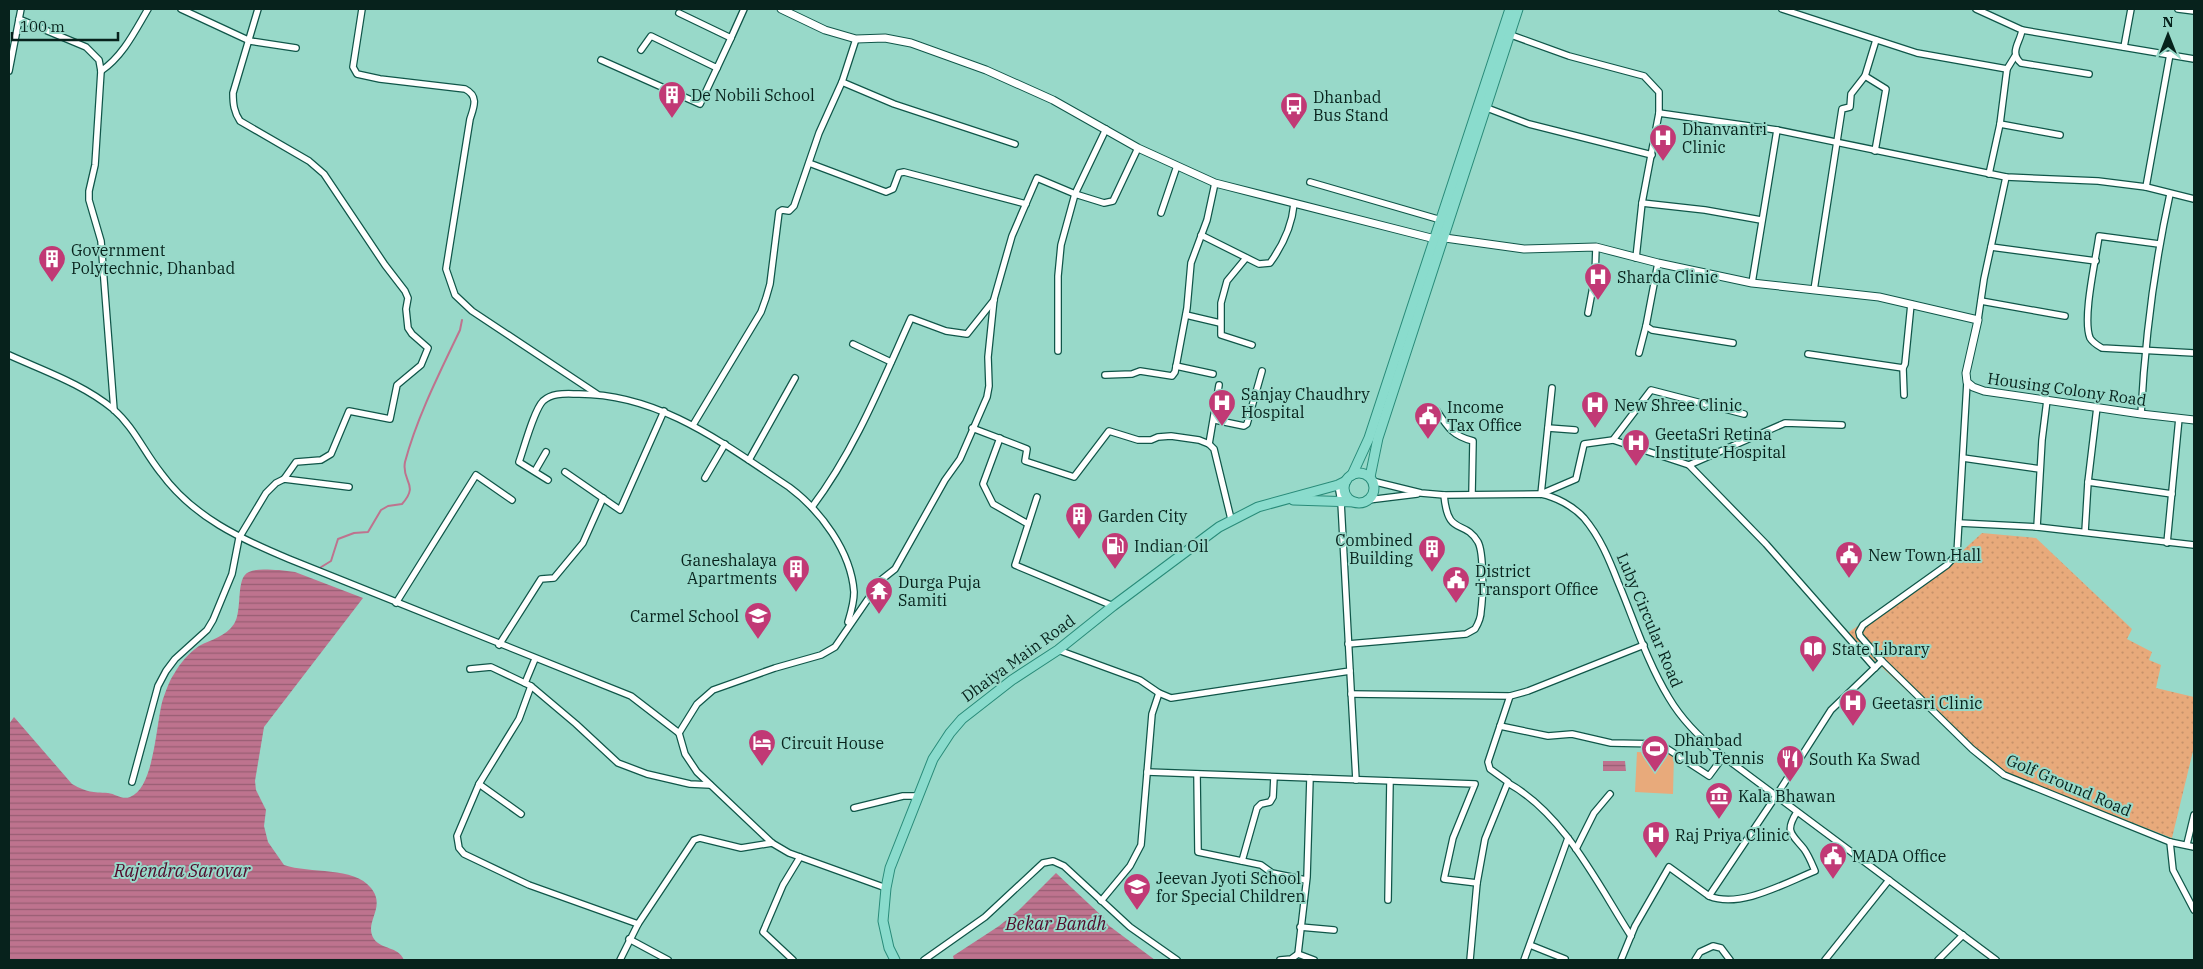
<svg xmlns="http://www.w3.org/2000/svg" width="2203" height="969" font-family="'IBM Plex Serif',serif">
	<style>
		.grass { fill: url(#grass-dots) }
		.green { fill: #e8aa7b }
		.water { fill: url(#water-rules) }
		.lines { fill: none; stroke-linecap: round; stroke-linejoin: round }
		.stream { stroke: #be738e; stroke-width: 2 }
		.minor-casing { stroke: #105649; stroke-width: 8 }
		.tertiary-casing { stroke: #105649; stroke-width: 9 }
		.primary-casing { stroke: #298b79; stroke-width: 11 }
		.minor { stroke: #fff; stroke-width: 5.5 }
		.tertiary { stroke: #fff; stroke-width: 7 }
		.primary { stroke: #8adccd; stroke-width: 9 }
		.labels { text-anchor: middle; stroke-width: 4; stroke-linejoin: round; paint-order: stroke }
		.poi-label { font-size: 16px; fill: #07221c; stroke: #98d9c9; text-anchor: start }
		.street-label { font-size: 16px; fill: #07221c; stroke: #98d9c9 }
		.water-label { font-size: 18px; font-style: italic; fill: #510b2c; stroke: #98d9c9 }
	</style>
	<defs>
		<pattern id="grass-dots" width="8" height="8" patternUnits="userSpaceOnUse" patternTransform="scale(1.25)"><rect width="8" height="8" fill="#e8aa7b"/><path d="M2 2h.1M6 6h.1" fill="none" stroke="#c6926a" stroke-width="1.8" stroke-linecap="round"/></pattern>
		<pattern id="water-rules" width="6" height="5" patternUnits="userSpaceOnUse" patternTransform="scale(1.25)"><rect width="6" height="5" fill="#be738e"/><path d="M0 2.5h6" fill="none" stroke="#985e73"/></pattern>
	</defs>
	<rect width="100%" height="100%" fill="#98d9c9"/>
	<path class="grass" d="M1982,533l54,5 96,91 -5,10 25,13 -3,8 12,5 -5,23 38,9v50l-22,91 -167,-64 -31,-21 -128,-119 101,-69z"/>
	<path class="green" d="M1637,752l37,2 -1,40 -38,-2z"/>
	<g class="water">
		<path d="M279,570l16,2 68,26 -99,129 -9,54 1,9 10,20 -2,16 4,16 16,23c26,9 70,1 87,23 16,20 -8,34 3,51 8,11 24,7 30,21h-395v-236l5,-7 58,67c16,9 20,8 36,9 8,1 14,7 22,4 25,-9 26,-76 33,-98 3,-8 6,-18 11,-25 6,-11 15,-21 25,-28 13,-7 26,-9 35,-22 9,-13 1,-47 15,-52 8,-4 21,-2 30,-2z"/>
		<path d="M1603,761h22l1,10h-23z"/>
		<path d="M1056,873l49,46 3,6 47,35h-201l-1,-4 46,-30 20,-16z"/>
	</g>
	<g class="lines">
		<path class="stream" d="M318,569l13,-8 7,-22 16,-6 14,-1 13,-22 7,-4 14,-2c18,-20 -1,-22 3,-42 12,-45 35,-90 55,-132l2,-10"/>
		<defs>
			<g id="minor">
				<path d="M181,9l69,32 46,7"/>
				<path d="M258,9l-25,84c0,11 1,19 7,28l69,40 15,13 61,91 20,26 3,7 -2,11 2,19 4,6 16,14 -7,17 -24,20 -7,34 -41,-8 -18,43 -10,6 -25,2 -12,17"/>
				<path d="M362,9l-9,58 4,7 23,5 85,10c14,7 9,18 5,30l-24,150 9,26 17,16 125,83"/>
				<path d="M1782,9l135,44 90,16"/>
				<path d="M1976,9l46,21c-2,13 -13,22 -1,33l68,11"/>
				<path d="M2178,9l16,2"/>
				<path d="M679,13l52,25 13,-29"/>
				<path d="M19,19l67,28 13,13 2,11 -6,94 -6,26v9l12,41 13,169"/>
				<path d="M2022,30l172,29"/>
				<path d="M1511,35l58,21 75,20 15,16v21"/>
				<path d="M2124,47l7,-38"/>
				<path d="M641,50l10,-14 66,32 14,-30"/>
				<path d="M601,60l99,44 17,-36"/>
				<path d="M9,71l12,-62"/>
				<path d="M101,71c22,-15 34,-40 47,-62"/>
				<path d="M1865,76l21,13 -11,62"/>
				<path d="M842,82l52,22 121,40"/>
				<path d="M1487,108l42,16 123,31"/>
				<path d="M2000,124l60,11"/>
				<path d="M809,163l77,29 7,-3 6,-16 5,-1 122,32"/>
				<path d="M1989,174l11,-50 7,-55 8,-13"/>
				<path d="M1310,182l131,38"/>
				<path d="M2146,187l24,-133"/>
				<path d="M1642,203l63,7 56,10"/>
				<path d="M1161,213l16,-47"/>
				<path d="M1201,235l58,29 11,-1c13,-18 22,-37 24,-59"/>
				<path d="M2159,244l-60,-8c-3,23 -17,82 -9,102 3,5 7,7 12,10l92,5"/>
				<path d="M1991,247l105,14"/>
				<path d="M1246,258l-19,23 -6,22v32l31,10"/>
				<path d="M1636,258l6,-55 17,-90 118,17 229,47 92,4 48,6 48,12"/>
				<path d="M1658,263l-12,63 6,4 81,13"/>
				<path d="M1752,283l25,-153"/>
				<path d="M1814,290l28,-181 8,-2 1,-13 14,-18 11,-36"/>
				<path d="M1981,301l84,15"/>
				<path d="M1588,313l7,-37 1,-29"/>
				<path d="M1186,315l34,8"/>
				<path d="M1978,320l6,-41 22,-102"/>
				<path d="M853,344l38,18"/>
				<path d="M1058,351v-75l3,-31 14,-51 29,9 9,-2 25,-53"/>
				<path d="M1639,353l7,-27"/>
				<path d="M1808,354l95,14"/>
				<path d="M9,355c35,16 74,29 104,54 21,18 31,43 48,64 32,44 80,66 128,86l342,137 48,37 6,21 12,18 75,71 17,10 97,35"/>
				<path d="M1176,366l37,8"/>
				<path d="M1105,375l27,-1 8,-3 32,5 3,-4 12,-64 4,-45 16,-43 8,-37"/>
				<path d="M1967,382l-10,172 -10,11 -84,60 -4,7 1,4 22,25 90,88 32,26 166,67 24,5"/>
				<path d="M1904,395l-1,-27 2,-4 6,-60"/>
				<path d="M1437,411c11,17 16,25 36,30l-1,53"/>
				<path d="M2141,414c4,-74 13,-147 29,-220"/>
				<path d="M1215,420l29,6 3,-2 15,-53"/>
				<path d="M693,425l68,-113 5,-14 4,-14 9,-72 3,-2 7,1 5,-5 25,-73 23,-51 14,-43"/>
				<path d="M972,428l55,21 -2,12 49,16 35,-46 29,9h13l7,-3 13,-1 28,4 10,4 5,5 17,70"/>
				<path d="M1548,428l27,2"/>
				<path d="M1000,438l-17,46 10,20 35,20"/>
				<path d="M1613,440l76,25 96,-42 57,2"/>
				<path d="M1209,444l10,-59"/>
				<path d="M1963,458l77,11"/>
				<path d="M749,460l46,-82"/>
				<path d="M1689,465l77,79 109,124"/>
				<path d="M535,471l11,-19"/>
				<path d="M565,472l55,38 44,-99"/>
				<path d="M705,478l20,-34"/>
				<path d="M548,480l-29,-18c5,-14 15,-52 24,-61 10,-9 24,-7 36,-7 81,0 145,50 210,93 31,23 62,64 65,105 0,11 -3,20 -6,30"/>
				<path d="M1372,481l49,12 23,2 97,-1c15,3 32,12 43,24 16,19 25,41 34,64 16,38 29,80 51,116 13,22 31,40 51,56l276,206"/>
				<path d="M2088,482l84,12"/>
				<path d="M1541,494l35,-15 8,-35 29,-4 38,-50 93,24"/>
				<path d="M1541,494l11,-106"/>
				<path d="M1037,497l-22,68 98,41"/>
				<path d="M1368,500l49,-6"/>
				<path d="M812,507c43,-57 70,-125 99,-189l35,13 21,3 27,-34"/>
				<path d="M1959,523l78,4 157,18"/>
				<path d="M2037,527l5,-87 5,-40"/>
				<path d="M2085,532l3,-50 9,-75"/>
				<path d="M2167,543l12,-125"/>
				<path d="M396,603l80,-128 36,25"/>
				<path d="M1348,644l118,-10 9,-5c3,-5 6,-12 6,-18 2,-14 3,-58 -3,-69 -14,-24 -30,-4 -34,-47"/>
				<path d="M499,645l42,-66 13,-1 29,-35 20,-45"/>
				<path d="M1058,650l82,30 19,13 12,5 179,-27 -9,-169 -3,-17"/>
				<path d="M470,669l21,-2 40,19 45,38 42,39 29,11 43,10 20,1"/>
				<path d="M1350,671l6,109"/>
				<path d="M525,683l10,-24"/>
				<path d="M531,686l-12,33 -40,65 -22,52 2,12 5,6 65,31 109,39"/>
				<path d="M1351,694l159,2 18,-5 116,-46"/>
				<path d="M1500,726l48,10 24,-2 39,9 49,1 49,32 14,-19"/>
				<path d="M679,733l18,-29 16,-14 62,-22 46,-13 14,-8 46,-67 14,-11 50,-89 15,-21 27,-62 2,-11 -1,-29 6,-58 18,-63 25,-58 38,16 31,-65"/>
				<path d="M1147,772l328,12 -22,54 -9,41 33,4"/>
				<path d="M1197,774l1,78 63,13 11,8 34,7"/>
				<path d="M1310,778l-3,99 -9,77 16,6"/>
				<path d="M132,782l26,-96 8,-15 9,-12 32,-29 6,-10 19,-46 7,-36 27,-45 10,-10 8,-4 65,8"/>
				<path d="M1508,783c56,31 89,100 123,153"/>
				<path d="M479,784l42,30"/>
				<path d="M854,808l49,-12h15"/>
				<path d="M2170,842l3,28 21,40"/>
				<path d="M2187,844l7,-29"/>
				<path d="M1576,849l18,-36 16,-19"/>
				<path d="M1242,861l15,-53 4,-4 9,-2 3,-5 1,-20"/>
				<path d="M1709,896c31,13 76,-13 106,-25 -3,-7 -6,-15 -11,-22 -12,-15 -20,-17 -7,-37"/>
				<path d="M1388,900l2,-119"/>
				<path d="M1101,901l29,-35 11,-21 11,-131 7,-21"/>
				<path d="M1300,927l34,3"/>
				<path d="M629,939l39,21"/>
				<path d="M1530,945l35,14"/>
				<path d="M620,960l18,-36 56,-84 6,-2 41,10 31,-5"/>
				<path d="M793,960l-30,-28 20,-47 17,-28"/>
				<path d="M924,960l61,-43 58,-54 10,-2 11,5 66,61 47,33"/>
				<path d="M1280,960l11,-1 7,-5"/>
				<path d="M1470,960l7,-77 8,-44 23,-57 -18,-13 -2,-7 22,-66"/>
				<path d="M1524,960l44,-122"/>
				<path d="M1621,960l14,-34 34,-59 40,29 67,-100 55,-86 51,-49"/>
				<path d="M1695,960l5,-8 13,-6 8,2 9,12"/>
				<path d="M1825,960l64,-80"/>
				<path d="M1938,960l25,-25"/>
			</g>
			<g id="tertiary">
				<path d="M781,9l44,21 31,9 29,-1 26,5 75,27 67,30 85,48 77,35 220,56"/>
				<path d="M1445,238l79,11 72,-2 62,16 94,20 127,14 99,23 -12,53 1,9 6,5 11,4 157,23 53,6"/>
			</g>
			<g id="primary">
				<circle cx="1359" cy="488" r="15"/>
				<path d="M1352,475l17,-37 141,-429"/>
				<path d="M1370,477l8,-39 140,-429"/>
				<path d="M1293,500l62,2"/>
				<path d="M895,960l-6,-12 -6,-27 3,-33 4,-20 43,-109 17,-26 12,-14 50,-39 46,-30 55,-44 106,-79 39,-20 80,-22 8,-4"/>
			</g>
		</defs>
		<use href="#minor" class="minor-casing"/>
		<use href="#tertiary" class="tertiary-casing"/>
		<use href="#primary" class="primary-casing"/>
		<use href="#minor" class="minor"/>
		<use href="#tertiary" class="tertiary"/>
		<use href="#primary" class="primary"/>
	</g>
	<defs>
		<symbol id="building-pin" viewBox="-11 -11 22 30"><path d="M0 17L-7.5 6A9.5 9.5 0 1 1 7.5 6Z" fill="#c13975" stroke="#98d9c9"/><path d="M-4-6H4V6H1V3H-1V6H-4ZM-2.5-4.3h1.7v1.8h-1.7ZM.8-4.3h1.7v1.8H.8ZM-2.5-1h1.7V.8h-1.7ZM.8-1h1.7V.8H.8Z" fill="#fff"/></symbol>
		<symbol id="bus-pin" viewBox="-11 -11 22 30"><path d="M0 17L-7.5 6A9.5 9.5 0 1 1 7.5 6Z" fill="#c13975" stroke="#98d9c9"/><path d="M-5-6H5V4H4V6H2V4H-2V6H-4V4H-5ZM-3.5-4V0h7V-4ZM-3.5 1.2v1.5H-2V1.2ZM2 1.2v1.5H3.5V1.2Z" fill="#fff"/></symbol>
		<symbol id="hospital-pin" viewBox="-11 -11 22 30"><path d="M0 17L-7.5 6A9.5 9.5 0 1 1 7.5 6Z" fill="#c13975" stroke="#98d9c9"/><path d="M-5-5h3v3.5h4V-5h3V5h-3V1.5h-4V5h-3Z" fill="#fff"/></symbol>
		<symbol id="civic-pin" viewBox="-11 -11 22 30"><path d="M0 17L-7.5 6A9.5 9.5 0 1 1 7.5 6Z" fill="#c13975" stroke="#98d9c9"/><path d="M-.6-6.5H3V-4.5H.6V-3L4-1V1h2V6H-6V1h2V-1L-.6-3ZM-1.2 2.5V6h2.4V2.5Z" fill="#fff"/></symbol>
		<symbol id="fuel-pin" viewBox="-11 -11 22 30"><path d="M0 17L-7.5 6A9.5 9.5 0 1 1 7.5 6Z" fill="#c13975" stroke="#98d9c9"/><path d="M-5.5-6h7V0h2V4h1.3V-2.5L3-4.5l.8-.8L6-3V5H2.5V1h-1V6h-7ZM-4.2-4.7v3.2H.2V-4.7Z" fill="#fff"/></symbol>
		<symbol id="temple-pin" viewBox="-11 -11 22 30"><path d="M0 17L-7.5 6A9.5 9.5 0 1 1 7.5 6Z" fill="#c13975" stroke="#98d9c9"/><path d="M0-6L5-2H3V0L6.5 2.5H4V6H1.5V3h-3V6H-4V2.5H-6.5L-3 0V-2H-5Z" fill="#fff"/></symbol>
		<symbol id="school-pin" viewBox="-11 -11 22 30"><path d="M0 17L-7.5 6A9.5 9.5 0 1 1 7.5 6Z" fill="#c13975" stroke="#98d9c9"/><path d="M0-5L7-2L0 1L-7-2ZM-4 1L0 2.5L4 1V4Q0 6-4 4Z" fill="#fff"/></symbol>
		<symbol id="library-pin" viewBox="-11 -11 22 30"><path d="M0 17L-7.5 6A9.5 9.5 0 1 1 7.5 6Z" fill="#c13975" stroke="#98d9c9"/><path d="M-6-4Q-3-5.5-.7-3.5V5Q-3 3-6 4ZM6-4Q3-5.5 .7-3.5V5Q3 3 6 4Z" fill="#fff"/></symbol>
		<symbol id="hotel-pin" viewBox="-11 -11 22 30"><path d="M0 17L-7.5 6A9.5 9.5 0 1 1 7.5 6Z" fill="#c13975" stroke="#98d9c9"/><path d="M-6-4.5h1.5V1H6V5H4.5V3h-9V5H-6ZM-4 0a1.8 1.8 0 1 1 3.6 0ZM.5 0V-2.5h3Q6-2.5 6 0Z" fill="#fff"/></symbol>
		<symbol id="stadium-pin" viewBox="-11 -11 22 30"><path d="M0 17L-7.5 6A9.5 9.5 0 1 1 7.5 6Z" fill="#c13975" stroke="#98d9c9"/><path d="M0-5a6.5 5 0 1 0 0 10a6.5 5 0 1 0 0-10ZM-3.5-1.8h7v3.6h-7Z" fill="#fff"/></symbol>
		<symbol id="restaurant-pin" viewBox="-11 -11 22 30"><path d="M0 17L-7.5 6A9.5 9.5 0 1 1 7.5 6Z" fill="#c13975" stroke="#98d9c9"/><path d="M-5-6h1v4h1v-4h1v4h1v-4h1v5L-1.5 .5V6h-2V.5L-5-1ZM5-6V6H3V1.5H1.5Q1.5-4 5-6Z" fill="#fff"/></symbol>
		<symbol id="museum-pin" viewBox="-11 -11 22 30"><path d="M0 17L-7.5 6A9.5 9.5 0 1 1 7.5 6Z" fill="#c13975" stroke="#98d9c9"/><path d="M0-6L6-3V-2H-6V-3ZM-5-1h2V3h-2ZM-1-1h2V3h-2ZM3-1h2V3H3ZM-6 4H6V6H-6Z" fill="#fff"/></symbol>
	</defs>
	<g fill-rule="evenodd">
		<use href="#building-pin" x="656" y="79" width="32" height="43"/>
		<use href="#bus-pin" x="1278" y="90" width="32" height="43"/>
		<use href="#hospital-pin" x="1647" y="122" width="32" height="43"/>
		<use href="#building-pin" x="36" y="243" width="32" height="43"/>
		<use href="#hospital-pin" x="1582" y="261" width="32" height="43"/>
		<use href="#hospital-pin" x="1206" y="387" width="32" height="43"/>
		<use href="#hospital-pin" x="1579" y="389" width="32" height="43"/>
		<use href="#civic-pin" x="1412" y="400" width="32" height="43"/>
		<use href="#hospital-pin" x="1620" y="427" width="32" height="43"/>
		<use href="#building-pin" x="1063" y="500" width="32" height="43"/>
		<use href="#fuel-pin" x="1099" y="530" width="32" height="43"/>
		<use href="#building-pin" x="1416" y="533" width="32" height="43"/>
		<use href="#civic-pin" x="1833" y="539" width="32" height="43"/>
		<use href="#building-pin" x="780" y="553" width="32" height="43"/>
		<use href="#civic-pin" x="1440" y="564" width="32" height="43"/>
		<use href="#temple-pin" x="863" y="575" width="32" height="43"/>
		<use href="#school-pin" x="742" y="600" width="32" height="43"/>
		<use href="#library-pin" x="1797" y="633" width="32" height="43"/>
		<use href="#hospital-pin" x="1837" y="687" width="32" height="43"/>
		<use href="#hotel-pin" x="746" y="727" width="32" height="43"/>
		<use href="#stadium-pin" x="1639" y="733" width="32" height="43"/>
		<use href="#restaurant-pin" x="1774" y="743" width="32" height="43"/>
		<use href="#museum-pin" x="1703" y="780" width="32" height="43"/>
		<use href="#hospital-pin" x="1640" y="819" width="32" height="43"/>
		<use href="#civic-pin" x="1817" y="840" width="32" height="43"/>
		<use href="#school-pin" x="1121" y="871" width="32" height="43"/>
	</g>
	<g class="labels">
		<g class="poi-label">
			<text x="691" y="101">De Nobili School</text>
			<text x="1313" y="103">Dhanbad<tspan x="1313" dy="18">Bus Stand</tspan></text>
			<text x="1682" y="135">Dhanvantri<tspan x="1682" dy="18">Clinic</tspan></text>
			<text x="71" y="256">Government<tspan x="71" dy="18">Polytechnic, Dhanbad</tspan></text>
			<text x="1617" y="283">Sharda Clinic</text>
			<text x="1241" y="400">Sanjay Chaudhry<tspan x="1241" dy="18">Hospital</tspan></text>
			<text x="1614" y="411">New Shree Clinic</text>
			<text x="1447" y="413">Income<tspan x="1447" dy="18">Tax Office</tspan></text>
			<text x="1655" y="440">GeetaSri Retina<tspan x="1655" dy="18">Institute Hospital</tspan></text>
			<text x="1098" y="522">Garden City</text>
			<text x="1413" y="546" text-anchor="end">Combined<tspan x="1413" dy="18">Building</tspan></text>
			<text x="1134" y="552">Indian Oil</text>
			<text x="1868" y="561">New Town Hall</text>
			<text x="777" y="566" text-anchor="end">Ganeshalaya<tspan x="777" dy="18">Apartments</tspan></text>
			<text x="1475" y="577">District<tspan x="1475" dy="18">Transport Office</tspan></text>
			<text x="898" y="588">Durga Puja<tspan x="898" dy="18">Samiti</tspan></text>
			<text x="739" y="622" text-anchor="end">Carmel School</text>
			<text x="1832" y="655">State Library</text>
			<text x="1872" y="709">Geetasri Clinic</text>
			<text x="1674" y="746">Dhanbad<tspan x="1674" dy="18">Club Tennis</tspan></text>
			<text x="781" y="749">Circuit House</text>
			<text x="1809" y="765">South Ka Swad</text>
			<text x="1738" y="802">Kala Bhawan</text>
			<text x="1675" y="841">Raj Priya Clinic</text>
			<text x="1852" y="862">MADA Office</text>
			<text x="1156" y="884">Jeevan Jyoti School<tspan x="1156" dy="18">for Special Children</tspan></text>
		</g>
		<g class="street-label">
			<text transform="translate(2067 389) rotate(8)" y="6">Housing Colony Road</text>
			<text transform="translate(1650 620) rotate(67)" y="6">Luby Circular Road</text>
			<text transform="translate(1018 658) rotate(-36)" y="6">Dhaiya Main Road</text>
			<text transform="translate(2069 785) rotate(23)" y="6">Golf Ground Road</text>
		</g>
		<g class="water-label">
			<text x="182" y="877">Rajendra Sarovar</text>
			<text x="1056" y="930">Bekar Bandh</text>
		</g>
	</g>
	<rect width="2203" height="969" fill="none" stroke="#07221c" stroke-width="20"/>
	<g transform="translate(2168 35)" stroke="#98d9c9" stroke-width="4" paint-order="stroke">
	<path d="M0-4L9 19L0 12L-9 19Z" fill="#07221c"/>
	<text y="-8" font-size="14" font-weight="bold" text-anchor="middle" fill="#07221c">N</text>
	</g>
	<path d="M12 32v8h106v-8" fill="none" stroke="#07221c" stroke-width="2.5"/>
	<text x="20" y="32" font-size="15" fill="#07221c" stroke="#98d9c9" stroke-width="4" paint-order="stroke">100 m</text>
</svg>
